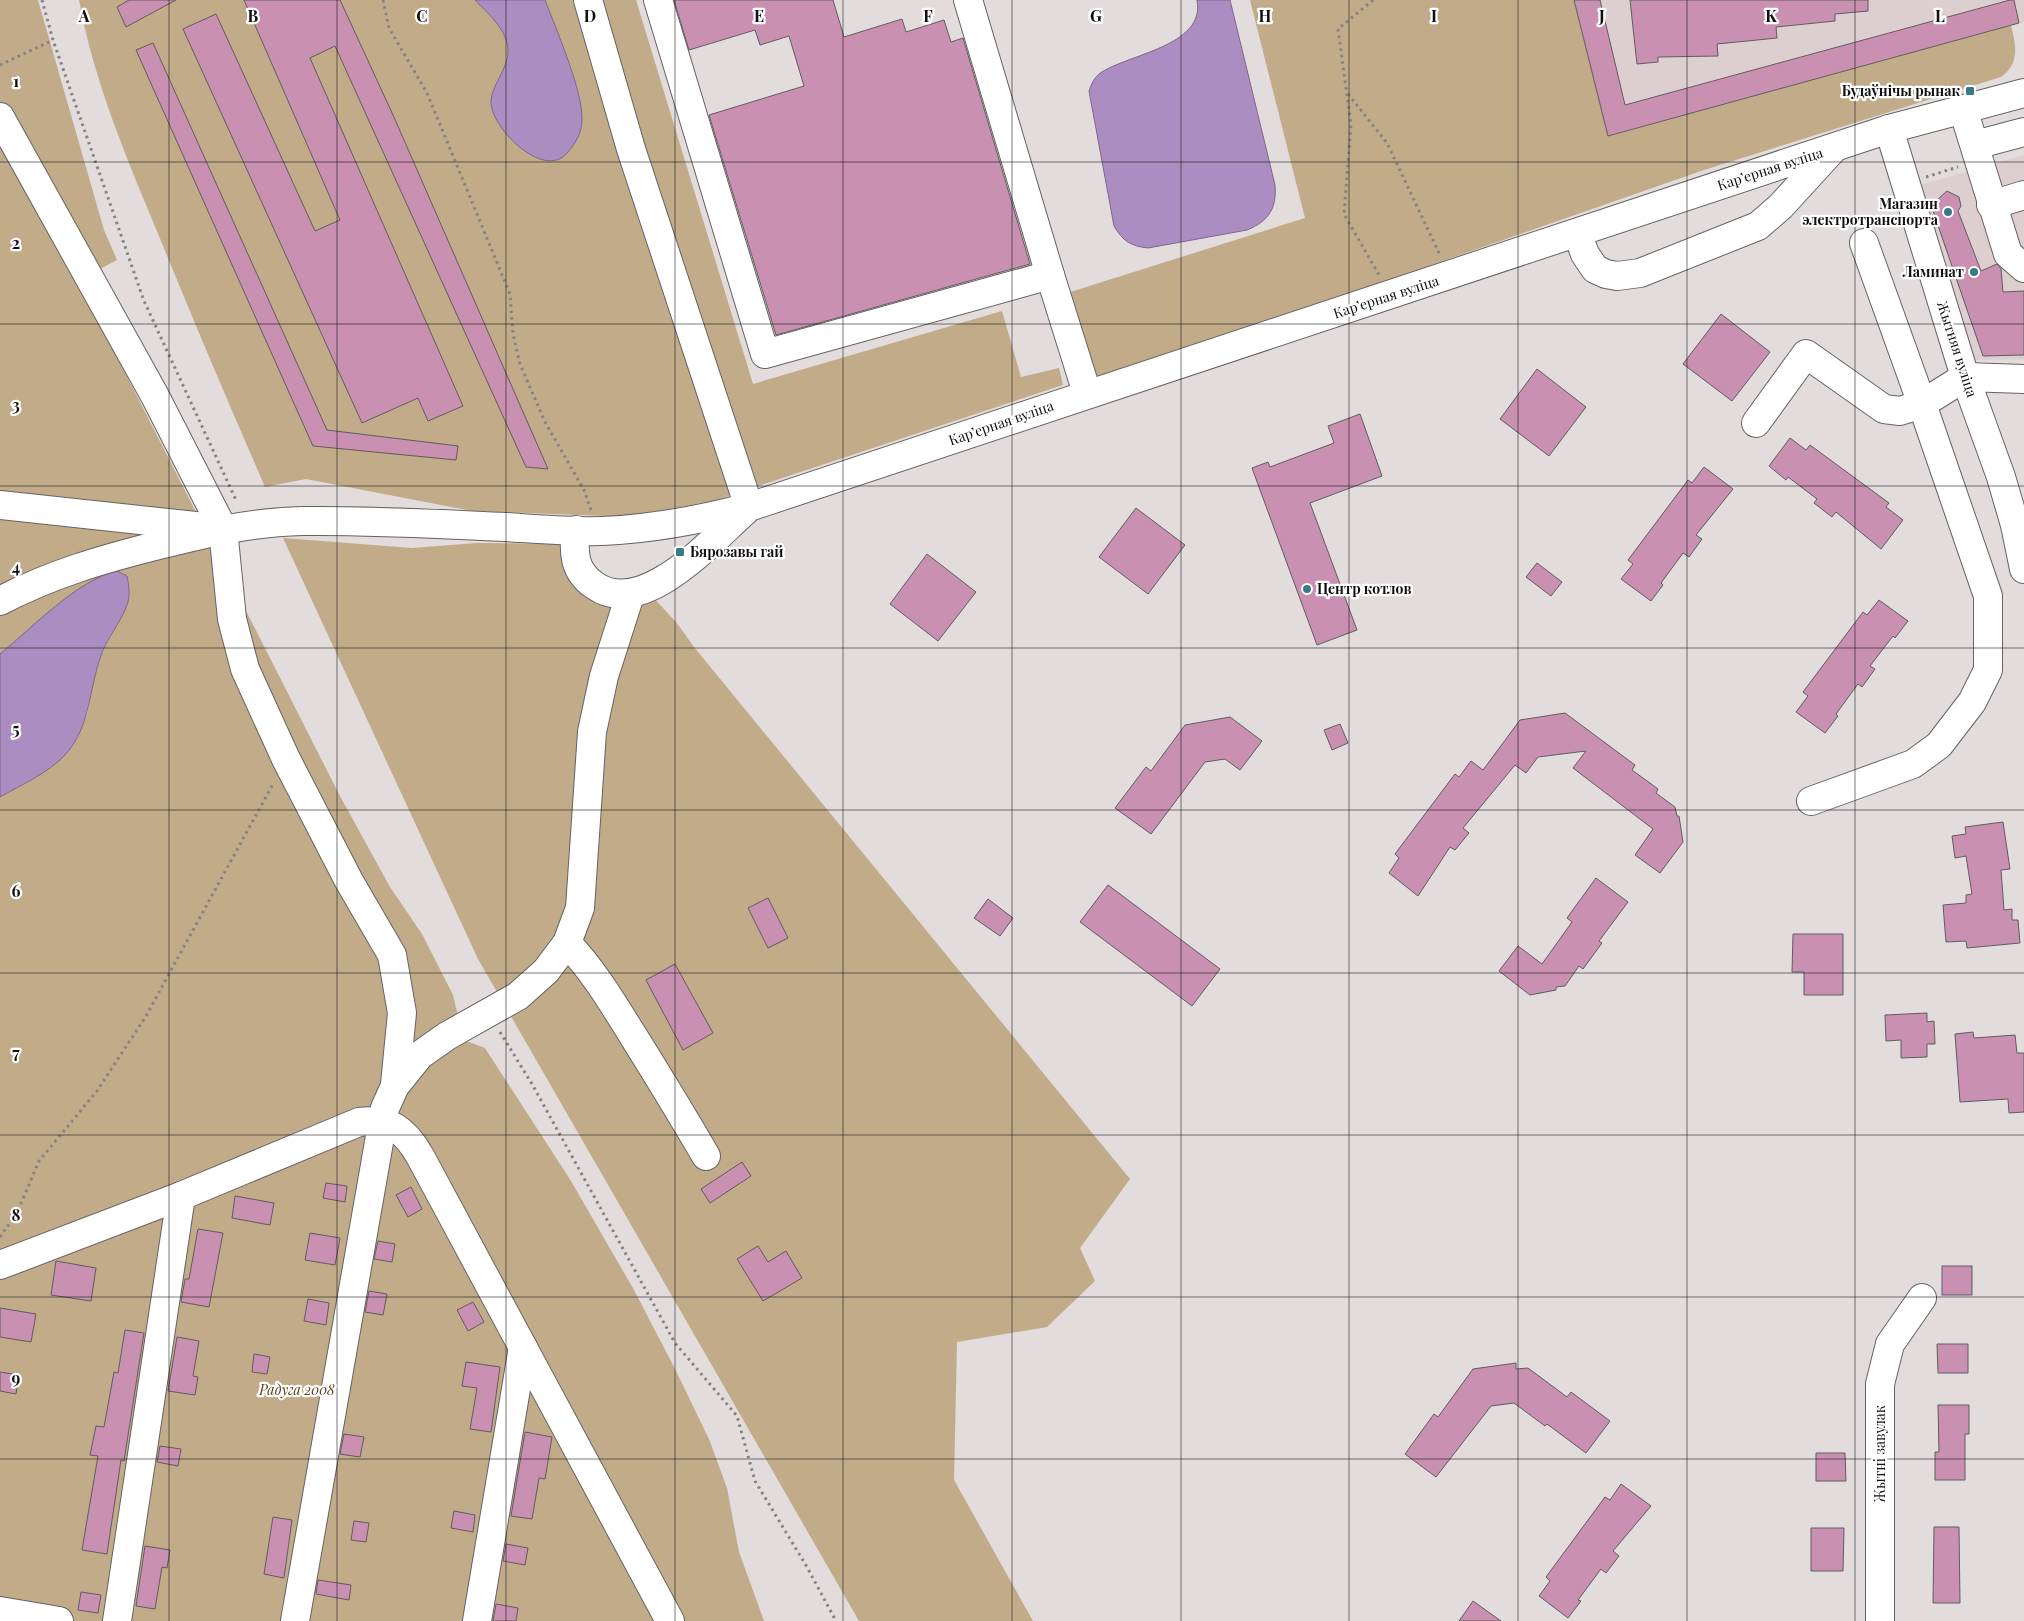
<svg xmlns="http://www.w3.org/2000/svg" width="2024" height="1621" font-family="'Playfair Display',serif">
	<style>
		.built { fill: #ddcecf }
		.green { fill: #c1ab89 }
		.water { fill: #ac8dc1; stroke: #7d678b }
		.building { fill: #ca90b2; stroke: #605c5e }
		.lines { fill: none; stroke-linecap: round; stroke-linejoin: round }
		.minor-casing { stroke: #676262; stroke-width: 30 }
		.path { stroke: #868282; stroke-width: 3; stroke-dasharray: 2.5 4; stroke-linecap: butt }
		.minor { stroke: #fff; stroke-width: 28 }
		.grid { fill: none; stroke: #100e0e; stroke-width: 1; stroke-opacity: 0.55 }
		.poi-dot { fill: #377a8b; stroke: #fff; stroke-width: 2 }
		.labels { text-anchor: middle; stroke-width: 4.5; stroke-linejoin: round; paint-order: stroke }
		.poi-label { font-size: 14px; font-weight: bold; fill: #100e0e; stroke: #fff; text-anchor: end }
		.street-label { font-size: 14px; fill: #100e0e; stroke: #fff }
		.park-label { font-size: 14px; font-style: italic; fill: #583f15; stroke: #fff }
		.grid-label { font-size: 16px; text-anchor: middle; font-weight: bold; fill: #100e0e; stroke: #fff; stroke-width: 4.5; stroke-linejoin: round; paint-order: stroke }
	</style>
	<rect width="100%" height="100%" fill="#e2dcdd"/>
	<g class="built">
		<path d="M1574,0h450v22l-416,114z"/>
		<path d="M2024,155v204l-50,1 -54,-175z"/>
	</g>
	<g class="green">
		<path d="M0,0h38l66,230 13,30 -21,11 -21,3 265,522 50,91 32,47 31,61 5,21 -30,46 33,-23 24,9 86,133 63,109 41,79 34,70 18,49 12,64 25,69h-764v-824l40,-23 47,-59 9,-46 9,-22 14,-26 -14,-47 -40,25 -65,55z"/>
		<path d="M79,0h557l117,384 249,-73 19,66 38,-9 4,17 -347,115 -86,17 -158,-6 -166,-32 -41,8c-36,-83 -72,-167 -106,-251 -32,-77 -65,-154 -80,-236z"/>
		<path d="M1250,0h324l35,136 402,-111c5,21 9,38 -10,52l-297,93 -597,208h-9l-8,-5 -26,-79 241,-76z"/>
		<path d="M283,538l129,10 65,-5 90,1 5,40 36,21 42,-11 26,28 18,25 436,532 -50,69 15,33 -48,46 -90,15 -3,138 79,141h-174l-381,-662z"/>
	</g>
	<g class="water">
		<path d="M475,0h70c11,29 38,91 37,120 0,13 -7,24 -15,33 -23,28 -78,-26 -76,-53 2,-17 18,-33 17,-50 -1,-21 -20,-36 -33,-50z"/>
		<path d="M1197,0h33l45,185c2,23 -6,36 -28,45l-99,18c-18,-2 -25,-7 -34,-22l-25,-135c2,-6 5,-13 10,-17 27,-20 107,-27 98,-74z"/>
		<path d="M117,571l10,5c2,10 3,17 1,26 -5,16 -16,30 -23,44 -17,36 -12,80 -41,110 -16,17 -43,29 -64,41v-143c32,-26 77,-74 117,-83z"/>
	</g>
	<g class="building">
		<path d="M129,0h47l-50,27 -9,-20z"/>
		<path d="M244,0h96l53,115 155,354 -22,-2 -191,-421 -25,12 153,348 -35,15 -10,-23 -56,25 -179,-394 33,-15 99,217 25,-11z"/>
		<path d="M674,0h159l11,37 58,-18 4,13 38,-12 7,22 12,-4 67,226 -254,71 -67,-220 95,-29 -15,-50 -29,9 -5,-15 -66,20z"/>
		<path d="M1574,0h26l25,105 385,-105h4l5,23 -411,113z"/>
		<path d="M1630,0h238v11l-33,3v7l-59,6 1,11 -60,6 1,12 -60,1v5l-21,2z"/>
		<path d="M153,43l174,387 131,16 -2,14 -143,-14 -177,-396z"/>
		<path d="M1947,191l12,6 2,9 -3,5 23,60 16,-7 4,5 2,23 21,-1v64l-41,1 -50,-145 4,-11z"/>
		<path d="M1721,314l49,38 -38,49 -49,-37z"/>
		<path d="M1537,369l49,38 -37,49 -49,-37z"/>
		<path d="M1360,414l22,62 -72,27 47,127 -40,15 -65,-177 16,-6 2,5 64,-24 -6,-17z"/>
		<path d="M1790,438l16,12 4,-5 79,58 -3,4 17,13 -22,29 -45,-37 -4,5 -18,-14 3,-4 -29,-22 -2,3 -17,-14z"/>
		<path d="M1704,467l29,22 -37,46 6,4 -13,18 -6,-4 -22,30 2,2 -12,16 -30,-22 12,-15 -5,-4 60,-80 4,3z"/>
		<path d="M1136,508l49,37 -37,49 -49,-37z"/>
		<path d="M927,554l49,38 -38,49 -48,-37z"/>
		<path d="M1537,563l25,19 -11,14 -25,-19z"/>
		<path d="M1879,600l29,21 -13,17 -2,-2 -23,30 5,3 -13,18 -4,-3 -22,30 2,2 -13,17 -29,-21 12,-16 -5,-4 60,-80 4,3z"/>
		<path d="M1565,713l70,52 -3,5 26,19 -2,4 19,14 2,9h2l4,26 -23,31 -25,-18 18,-26 -80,-61 13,-17 -48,6 -12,16 -11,-8 -52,63 6,5 -14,17 -5,-3 -32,49 -29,-23 10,-15 -4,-4 60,-80 4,3 12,-16 12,9 37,-50z"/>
		<path d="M1230,717l32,24 -22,29 -15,-11 -20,3 -54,72 -36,-26 31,-41 5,4 34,-46z"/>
		<path d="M1340,724l8,19 -16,7 -8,-20z"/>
		<path d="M2003,822l7,47 -9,1 3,40 8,-1v11h6l2,23 -53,5 -1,-7 -20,1 -3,-37 23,-2v-8l6,-1 -6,-38 -11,2 -3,-22 14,-2 -1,-7z"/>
		<path d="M1596,878l32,24 -29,39 3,2 -19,26 -4,-3 -14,20 -9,1v3l-26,5 -31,-24 19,-25 24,18 30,-42 -5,-4z"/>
		<path d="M1108,885l112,84 -28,37 -112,-84z"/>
		<path d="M768,898l20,40 -20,10 -20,-40z"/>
		<path d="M988,899l25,19 -13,18 -26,-18z"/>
		<path d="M1793,934h50v61h-39v-23h-12z"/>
		<path d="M675,964l38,69 -30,17 -37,-70z"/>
		<path d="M1927,1013v9l7,-1 1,23h-8v13l-26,1v-18l-15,1 -1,-26z"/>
		<path d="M1973,1032l1,6 41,-3 2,18h7v59l-15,1 -1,-14 -48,3 -5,-68z"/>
		<path d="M742,1162l9,14 -41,27 -9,-14z"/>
		<path d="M326,1183l21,3 -2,16 -22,-4z"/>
		<path d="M411,1187l11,22 -14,8 -12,-22z"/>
		<path d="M235,1196l39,7 -4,22 -38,-7z"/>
		<path d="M198,1229l25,4 -14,74 -28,-5 4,-23h4z"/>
		<path d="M310,1233l30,5 -5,27 -30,-5z"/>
		<path d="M378,1241l17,3 -3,18 -18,-3z"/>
		<path d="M758,1246l10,16 18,-11 16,27 -39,23 -26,-42z"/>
		<path d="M56,1261l40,7 -5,33 -40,-6z"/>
		<rect x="1942" y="1266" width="30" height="29"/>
		<path d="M369,1291l18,3 -4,21 -18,-3z"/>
		<path d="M308,1299l21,4 -3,22 -22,-4z"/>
		<path d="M473,1302l11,20 -16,9 -11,-21z"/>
		<path d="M0,1308l36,6 -5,28 -31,-5z"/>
		<path d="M125,1330l19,3 -20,128 -3,-1 -14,94 -25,-4 16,-94 -8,-1 6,-29 8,1 10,-55 4,1z"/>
		<path d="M177,1337l22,4 -6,35 5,1 -3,18 -27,-4z"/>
		<path d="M1937,1344h31v29h-30z"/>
		<path d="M254,1354l16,3 -3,17 -15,-2z"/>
		<path d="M466,1362l34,5 -9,65 -21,-3 7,-41 -15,-2z"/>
		<path d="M1516,1363v6l12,-1 39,29 4,-5 39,29 -24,32 -39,-29 -2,2 -31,-23 -23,3 -55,71 -31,-23 29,-40 4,3 35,-48z"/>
		<path d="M0,1372l19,3 -3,19 -16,-3z"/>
		<path d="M1938,1405h31v29h-4v46h-30v-28h4z"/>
		<path d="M525,1432l27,5 -7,42 -6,-1 -7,41 -21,-3z"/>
		<path d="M344,1434l20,3 -4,20 -20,-3z"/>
		<path d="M160,1446l21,3 -3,17 -21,-4z"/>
		<path d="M1816,1453h29l1,28h-30z"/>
		<path d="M1621,1484l30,22 -38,45 6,5 -13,17 -5,-4 -23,31 3,1 -13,17 -29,-22 11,-15 -4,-4 59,-80 5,3z"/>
		<path d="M454,1511l21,4 -2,17 -22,-4z"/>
		<path d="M273,1517l19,3 -8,58 -20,-4z"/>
		<path d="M354,1521l15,2 -3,19 -15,-2z"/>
		<path d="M1934,1527h25l1,76h-27z"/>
		<path d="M1811,1528h33l-1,43h-32z"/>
		<path d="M506,1544l22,4 -3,17 -22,-4z"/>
		<path d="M145,1546l25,4 -3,18 -5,-1 -7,42 -19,-3z"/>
		<path d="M318,1580l33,5 -2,15 -33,-6z"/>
		<path d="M81,1592l20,3 -3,18 -20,-3z"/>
		<path d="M1473,1601l28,20h-42z"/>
		<path d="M496,1604l22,4 -2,13h-23z"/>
	</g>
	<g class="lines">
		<defs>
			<g id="minor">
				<path d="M588,0l43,149 118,358"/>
				<path d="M658,0l107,354 285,-79"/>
				<path d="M968,0l82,275 37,118"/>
				<path d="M1963,109l45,145 16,14"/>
				<path d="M0,117l155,279 68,133 9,90 13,50 41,90 63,122 43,74 10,58 -7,71"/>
				<path d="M1889,129l76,248 36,100 14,48 9,44"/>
				<path d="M1975,145l49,-13"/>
				<path d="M1991,205l33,-10"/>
				<path d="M1577,233l8,21 10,15 11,5 11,2 23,-3 118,-47 23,-20 53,-58"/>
				<path d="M1756,423l50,-69 78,55 16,2 22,-7 -58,-161"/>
				<path d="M0,505l205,22"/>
				<path d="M576,530c-3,23 -2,41 18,55 48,35 117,-44 151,-74"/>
				<path d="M0,601c51,-27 103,-42 159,-56 47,-12 94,-23 143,-24 68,-1 136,3 204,6 31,2 64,5 96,4 50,-2 98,-11 147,-24l1140,-378 135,-36"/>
				<path d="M1811,801l102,-37 26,-19 33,-43 16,-32v-74l-66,-192 43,-27 59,2"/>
				<path d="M567,943c26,27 45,59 65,91 25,40 50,81 74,122"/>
				<path d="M0,1265l181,-69 178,-74c31,-4 46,8 61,34l250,465"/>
				<path d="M0,1611l59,10"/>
				<path d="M117,1621l64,-425"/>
				<path d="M295,1621l90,-513 10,-22 25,-31 27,-19 71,-40 28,-25 21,-28 13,-35 12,-176 12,-56 26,-81"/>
				<path d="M477,1621l46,-274"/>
				<path d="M1880,1621v-237l10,-40 32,-46"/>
			</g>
		</defs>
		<use href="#minor" class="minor-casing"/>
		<g class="path">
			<path d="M42,0l11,40 91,261 92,199"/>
			<path d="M383,0l6,28 38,65 83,201 3,40 7,30 25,58 39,68 7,20"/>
			<path d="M1373,0l-35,29 13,95 -7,90 35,61"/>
			<path d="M0,65l53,-25"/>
			<path d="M1348,94l39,49 53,112"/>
			<path d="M1926,177l32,-10"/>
			<path d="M500,1032l32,52 143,259 62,73 18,65 52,86 29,54"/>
			<path d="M0,1237l17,-24 22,-52 58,-70 49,-75 127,-232"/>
		</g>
		<use href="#minor" class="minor"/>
	</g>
	<path class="grid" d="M169,0v1621M337,0v1621M506,0v1621M675,0v1621M843,0v1621M1012,0v1621M1181,0v1621M1349,0v1621M1518,0v1621M1687,0v1621M1855,0v1621M0,162h2024M0,324h2024M0,486h2024M0,648h2024M0,810h2024M0,973h2024M0,1135h2024M0,1297h2024M0,1459h2024"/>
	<g class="poi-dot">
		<rect x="1965" y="86" width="10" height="10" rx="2.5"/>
		<circle cx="1948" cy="212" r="5"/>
		<circle cx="1974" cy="272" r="5"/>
		<rect x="675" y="547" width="10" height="10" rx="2.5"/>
		<circle cx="1307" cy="589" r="5"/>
	</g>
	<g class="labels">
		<g class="poi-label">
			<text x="1960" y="96">Будаўнічы рынак</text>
			<text x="1938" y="209">Магазин<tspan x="1938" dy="16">электротранспорта</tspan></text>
			<text x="1964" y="277">Ламинат</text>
			<text x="690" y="557" text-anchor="start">Бярозавы гай</text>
			<text x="1317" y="594" text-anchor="start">Центр котлов</text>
		</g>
		<g class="street-label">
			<text transform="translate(1770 169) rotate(-18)" y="5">Карʼерная вуліца</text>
			<text transform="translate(1386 297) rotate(-18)" y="5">Карʼерная вуліца</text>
			<text transform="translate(1957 349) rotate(72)" y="5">Жытняя вуліца</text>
			<text transform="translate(1001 423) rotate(-19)" y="5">Карʼерная вуліца</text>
			<text transform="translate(1880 1454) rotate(-90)" y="5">Жытні завулак</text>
		</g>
		<g class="park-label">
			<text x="297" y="1395">Радуга 2008</text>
		</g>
	</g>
	<g class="grid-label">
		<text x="84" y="22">A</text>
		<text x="253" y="22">B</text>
		<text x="422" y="22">C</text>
		<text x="590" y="22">D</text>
		<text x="759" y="22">E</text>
		<text x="928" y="22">F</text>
		<text x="1096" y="22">G</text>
		<text x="1265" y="22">H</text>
		<text x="1434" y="22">I</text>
		<text x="1602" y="22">J</text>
		<text x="1771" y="22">K</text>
		<text x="1940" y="22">L</text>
		<text x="16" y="87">1</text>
		<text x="16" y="249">2</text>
		<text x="16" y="411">3</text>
		<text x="16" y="573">4</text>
		<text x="16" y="735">5</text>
		<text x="16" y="897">6</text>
		<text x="16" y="1059">7</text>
		<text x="16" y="1221">8</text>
		<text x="16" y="1384">9</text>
	</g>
</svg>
